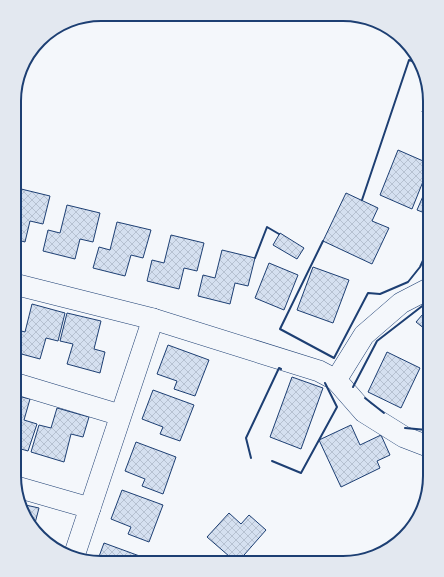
<svg xmlns="http://www.w3.org/2000/svg" width="444" height="577" font-family="'Fira Sans',sans-serif">
	<style>
		.building { fill: url(#building-cross-hatch); stroke: #1d3f73 }
		.lines { fill: none; stroke-linecap: round; stroke-linejoin: round }
		.street-casing { stroke: #1d3f73; stroke-width: 22 }
		.street { stroke: #f4f7fb; stroke-width: 21 }
		.wall { stroke: #1d3f73; stroke-width: 2 }
		.rim { fill: none; stroke: #1d3f73; stroke-width: 2 }
	</style>
	<defs>
		<pattern id="building-cross-hatch" width="8" height="8" patternUnits="userSpaceOnUse"><rect width="8" height="8" fill="#d5e0f0"/><path d="M0 0l8 8M0 8l8-8" fill="none" stroke="#b6c1d1"/></pattern>
	</defs>
	<rect width="100%" height="100%" fill="#f4f7fb"/>
	<g class="building">
		<path d="M428,94l2,7v14l-8,-3z"/>
		<path d="M398,150l32,14 -18,45 -32,-14z"/>
		<path d="M430,180v35l-13,-5z"/>
		<path d="M17,188l33,8 -7,28 -13,-3 -5,21 -11,-3 1,-43z"/>
		<path d="M346,193l32,15 -6,13 17,7 -17,36 -49,-23z"/>
		<path d="M67,205l33,8 -7,29 -13,-3 -5,20 -32,-8 5,-21 12,3z"/>
		<path d="M117,222l34,8 -8,28 -12,-3 -6,21 -32,-8 6,-21 11,3z"/>
		<path d="M280,233l24,15 -7,11 -24,-14z"/>
		<path d="M171,235l33,8 -7,28 -13,-3 -5,21 -32,-8 5,-21 12,3z"/>
		<path d="M222,250l33,8 -7,28 -13,-3 -5,21 -32,-8 5,-21 12,3z"/>
		<path d="M269,263l29,12 -14,35 -29,-12z"/>
		<path d="M313,267l36,13 -16,43 -36,-13z"/>
		<path d="M32,304l33,9 -7,28 -12,-3 -6,21 -26,-7v-23l11,3z"/>
		<path d="M430,306v27l-14,-11z"/>
		<path d="M67,313l34,8 -7,28 11,3 -5,21 -33,-9 6,-20 -13,-3z"/>
		<path d="M168,345l41,15 -14,36 -21,-7 3,-8 -20,-7z"/>
		<path d="M387,352l33,16 -19,40 -33,-16z"/>
		<path d="M292,377l31,11 -22,61 -31,-12z"/>
		<path d="M153,390l41,15 -14,36 -20,-7 3,-7 -21,-8z"/>
		<path d="M14,395l16,4 -6,21 13,4 -9,27 -14,-4z"/>
		<path d="M57,408l32,9 -6,20 -12,-3 -7,28 -33,-10 8,-27 12,3z"/>
		<path d="M351,425l9,20 21,-10 9,20 -13,6 3,7 -39,19 -22,-47z"/>
		<path d="M136,442l40,15 -13,37 -21,-8 3,-7 -20,-8z"/>
		<path d="M122,490l41,15 -14,37 -21,-8 3,-7 -20,-8z"/>
		<path d="M21,504l18,4 -5,19 -11,-13z"/>
		<path d="M229,513l12,11 8,-9 17,15 -29,33 -30,-26z"/>
		<path d="M104,543l41,15 -1,4h-47z"/>
	</g>
	<g class="lines">
		<defs>
			<g id="street">
				<path d="M14,284l139,35 166,52 17,9 28,32 40,25 26,10"/>
				<path d="M336,380l28,-45 37,-32 29,-15"/>
				<path d="M14,383l106,32"/>
				<path d="M17,487l73,21"/>
				<path d="M74,556l79,-237"/>
			</g>
		</defs>
		<use href="#street" class="street-casing"/>
		<use href="#street" class="street"/>
		<g class="wall">
			<path d="M362,200l47,-140 12,4"/>
			<path d="M323,241l-43,88 54,29 34,-65 12,1 28,-12 12,-15 10,-22"/>
			<path d="M255,258l12,-31 12,7"/>
			<path d="M353,387l24,-46 53,-41"/>
			<path d="M365,398l19,15"/>
			<path d="M405,428l22,2 3,-8"/>
			<path d="M251,458l-5,-20 33,-70 2,1"/>
			<path d="M272,461l29,12 36,-66 -12,-24"/>
		</g>
	</g>
	<path d="M0 0H444V577H0ZM101 21H343A80 80 0 0 1 423 101V476A80 80 0 0 1 343 556H101A80 80 0 0 1 21 476V101A80 80 0 0 1 101 21Z" fill="#e3e8f0" fill-rule="evenodd"/>
	<path class="rim" d="M101 21H343A80 80 0 0 1 423 101V476A80 80 0 0 1 343 556H101A80 80 0 0 1 21 476V101A80 80 0 0 1 101 21Z"/>
</svg>
